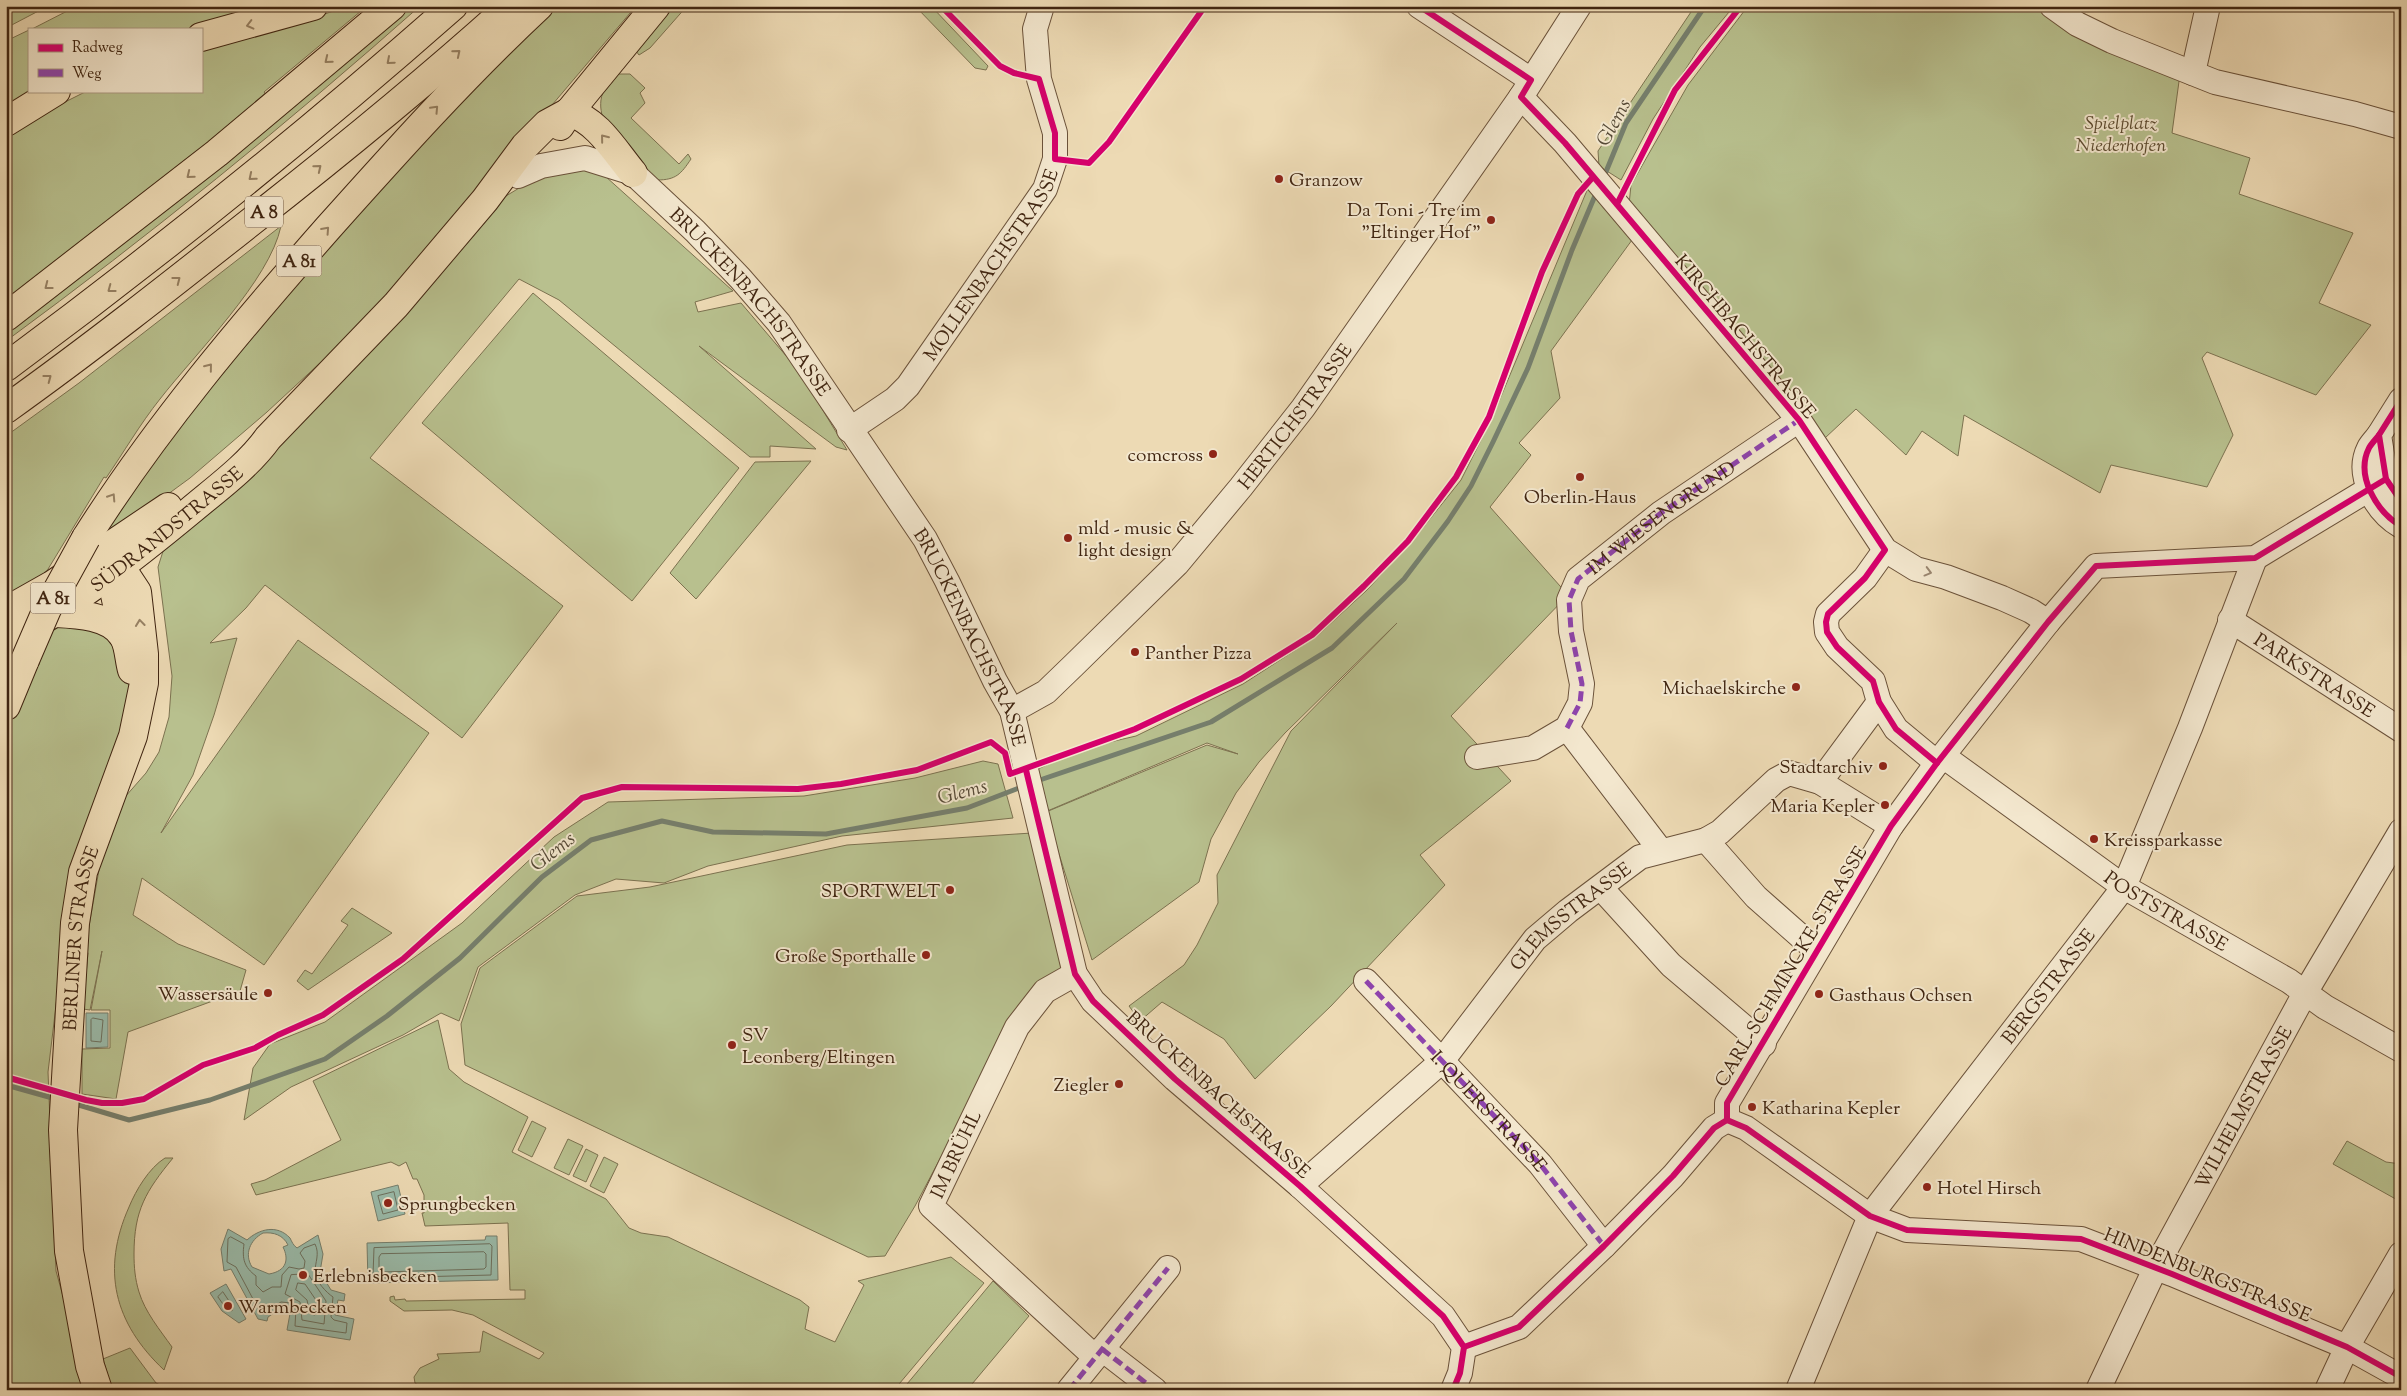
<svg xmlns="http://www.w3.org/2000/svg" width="2407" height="1396" font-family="'Sorts Mill Goudy',serif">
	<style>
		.green { fill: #b8c08e; stroke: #7c7250 }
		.water { fill: #9abbaa; stroke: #767f6d; fill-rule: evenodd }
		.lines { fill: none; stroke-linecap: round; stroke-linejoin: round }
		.shore { stroke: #6d705e; stroke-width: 1 }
		.stream { stroke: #767f6d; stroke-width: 5 }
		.minor-casing { stroke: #6b523a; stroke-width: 26 }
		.major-casing { stroke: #402511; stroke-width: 30 }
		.highway-casing { stroke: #402511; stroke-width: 30 }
		.minor { stroke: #f3e7ce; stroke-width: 24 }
		.major { stroke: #eddab4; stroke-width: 28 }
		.highway { stroke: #eddab4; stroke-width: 28 }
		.highway-bridge-casing { stroke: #402511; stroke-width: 30; stroke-linecap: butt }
		.highway-bridge { stroke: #eddab4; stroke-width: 28 }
		.quiet { stroke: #8e44ad; stroke-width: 5; stroke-dasharray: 10 5; stroke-linecap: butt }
		.cycleway-casing { stroke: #f3e7ce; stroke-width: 9 }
		.cycleway { stroke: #d6006c; stroke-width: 6 }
		.oneway { stroke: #968062 }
		.oneway2 { stroke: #9a8670 }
		.poi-dot { fill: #8f2418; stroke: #f3e7ce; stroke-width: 2 }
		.labels { text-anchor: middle; stroke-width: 4; stroke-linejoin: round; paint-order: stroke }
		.shield { fill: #f3e7ce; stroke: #765f4a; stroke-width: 1 }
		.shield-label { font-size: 18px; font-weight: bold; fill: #402511 }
		.park-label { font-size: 19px; font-style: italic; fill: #5e4c30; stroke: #f3e7ce }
		.poi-label { font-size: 19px; fill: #402511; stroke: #f3e7ce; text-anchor: start }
		.street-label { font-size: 19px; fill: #402511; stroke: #f3e7ce }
		.water-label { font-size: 20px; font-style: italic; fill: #564a37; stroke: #f3e7ce }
	</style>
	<rect width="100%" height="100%" fill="#eddab4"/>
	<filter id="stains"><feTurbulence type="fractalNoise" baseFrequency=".004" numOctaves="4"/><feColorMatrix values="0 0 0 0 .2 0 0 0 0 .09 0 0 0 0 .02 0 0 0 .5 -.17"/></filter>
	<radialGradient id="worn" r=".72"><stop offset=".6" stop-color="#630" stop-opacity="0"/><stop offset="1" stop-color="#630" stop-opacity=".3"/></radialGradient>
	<g class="green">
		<path d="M6,6h42l-42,22z"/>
		<path d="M77,6h191l-81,23h-155z"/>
		<path d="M348,6h19l-103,86 3,4 -99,82 -162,122v-162l51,-32 30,-15h114v-40l80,-22z"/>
		<path d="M409,6h11c-133,118 -271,230 -414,335v-9l36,-26z"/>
		<path d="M544,6h92l-235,277 -54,55 -80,74 -77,66 -97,71 13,-22 143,-198z"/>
		<path d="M672,6h15l-37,42 -11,7 -3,-4v-4z"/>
		<path d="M915,6h16l57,60 -2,4 -11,-2z"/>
		<path d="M1695,6h39l-34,41 -47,72 -32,61 -22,-14 -1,-15z"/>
		<path d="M1748,6h288l7,6 137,62 -8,59 78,25 -11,36 114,39 -34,70 52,22 -55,70 -109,-43 -5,6 31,77 -26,52 -96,-22 -11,28 -136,-78 -6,41 -36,-25 -16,24 -50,-46 -31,29 -196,-233 2,-20 57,-100z"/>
		<path d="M29,30v61h2l-25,16v-66z"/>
		<path d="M619,74h11l15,14 -5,5 5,10 -14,15 48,46 9,-10 3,5c-10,15 -15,21 -34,21l-51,-55c-10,-19 -6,-40 13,-51z"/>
		<path d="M580,168l25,8 128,115 -38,11 3,10 43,-9 58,68 48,79 -11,-3 -137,-101 117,103 -46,-3v11h-20l-191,-157 -40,-21 -149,179 193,148 -101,132 -197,-153 -19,23 -36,35 27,-5 -23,77 -21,60 -32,58 137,-193 131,93 -165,232 -122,-87 -9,37 45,29 68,26 -6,21 -112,41 -12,67 -34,-5v-45l28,-1v-38h-19l11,-59 -12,59 -7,-1 5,-56 -3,-4 15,-85 18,-53 7,-14 21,-24 13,-21 10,-35 3,-41 -14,-109 7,-22 336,-346 38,-23z"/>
		<path d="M1588,188l44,52 -81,111 9,47 -41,45 12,12 -41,52 78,88 -117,121 60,65 -91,74 25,30 -114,121 -76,73 -31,-40 -62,-37 -22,19 -11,-15 55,-41 13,-20 21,-42 -1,-28 74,-144 106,-108 -112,110 -26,29 -23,31 -25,46 -12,43 -107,78 -46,-148 161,-67 31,9 -31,-11 -162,69 -7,-43 42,-20 56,-13 107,-52 74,-48 50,-46 47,-51 47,-59 31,-62z"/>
		<path d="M281,226c-11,54 -86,128 -121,173 -20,25 -36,53 -54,79l-2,-1 -62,102 -36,23v-166l73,-53z"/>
		<path d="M533,293l206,175 -107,133 -210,-178z"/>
		<path d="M811,461l-115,138 -26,-26 85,-111z"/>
		<path d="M53,621l51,8 20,28 5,27 -1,34 -63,213 -17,141 8,199 33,119h-83v-661l6,-18z"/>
		<path d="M983,761l15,3 15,54 -171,18 -134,30 -44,17 -48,-4 -41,16 -97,72 -19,54 -18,-8 -38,22 -112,52 -47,33 9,-52 17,-24 55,-22 137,-99 92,-86 54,-35 196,-6 111,-18z"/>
		<path d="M1032,833l34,132 -38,28 -113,213 -30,50 -17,1 -403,-192 -4,-41 19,-56 97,-72 73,-9 197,-42z"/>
		<path d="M352,908l40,25 -84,57 -11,-9 8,-11 7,4 36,-49 -7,-4z"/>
		<path d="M438,1020l11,49 15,13 64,35 -16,35 94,47 23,29 12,5 27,4 132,63 9,7 -4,22 30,13 29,-57 -6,-4 93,-24 33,26 -90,107h-468l-11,-7 -1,-6 6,-9 19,-9 -2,-5 43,-2 3,-21 56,28 5,-6 -71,-38 -21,-5 -48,1 -14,-10v-4l4,-1 1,4 10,-1 1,2 119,-2v-9h-15l-2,-67 -83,3 -3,-13h2v-18l-7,-16h-4l-7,-17 -7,4 -8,-4 -135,33 -5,-11 14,-4 76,-40 -28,-59z"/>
		<path d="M532,1121l14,7 -14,29 -14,-7z"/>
		<path d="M568,1139l15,7 -14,29 -15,-7z"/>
		<path d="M2347,1141l39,21 15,2v38l-68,-38z"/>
		<path d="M586,1149l12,6 -12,27 -13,-6z"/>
		<path d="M604,1157l14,7 -14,29 -14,-7z"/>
		<path d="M165,1158h8c-27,33 -39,52 -39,96 0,13 1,25 5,38 6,20 21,38 33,55l-8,23c-50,-47 -63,-100 -35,-163 7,-17 20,-39 36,-49z"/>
		<path d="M993,1281l36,35 -62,74h-65z"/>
		<path d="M130,1348l26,35 14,7h-58l-9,-31z"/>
	</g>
	<g class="water">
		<path d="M86,1013h22v34l-22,1z"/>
		<path d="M398,1185l7,29 -27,7 -7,-29z"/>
		<path d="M228,1229l19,11c12,-11 30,-16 43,-2 2,4 3,7 7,10l21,-13 5,19 -3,18 11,18 14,4 -1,7 -6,-1 -3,15 19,4 -4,21 -63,-10 4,-22 -8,-1 -15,10 -1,4 -9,-2 -27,-50 -7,2 -3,-22zM263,1233c11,-1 20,2 25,12l-5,2c6,12 4,24 -14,27l-17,-7c-8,-13 -2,-27 11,-34z"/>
		<path d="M486,1236h11l1,44 -130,3 -1,-40 118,-3z"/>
		<path d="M226,1284l20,35 -7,4 -17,-12 -12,-18z"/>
	</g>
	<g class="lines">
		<g class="shore">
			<path d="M93,1018l10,2 -2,22 -10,-1v-21z"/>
			<path d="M394,1192l4,18 -15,4 -5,-18z"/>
			<path d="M231,1237l13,7c-2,15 0,23 12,32v9l7,7 9,-5h9l1,-12 7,-8 10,2 5,-1 1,-7 -5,-8 4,-5 11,-4c5,10 0,18 0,28 0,9 12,21 18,25l-2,20 3,3 13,3 -1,10 -51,-7 1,-18 -5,-5 -10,-1 -20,12 -25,-47 -9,-5 1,-23z"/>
			<path d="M490,1244l2,2 -1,29 -115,3 -3,-2 1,-28z"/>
			<path d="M484,1252l2,2v13l-2,2 -102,3 -3,-2v-13l2,-3z"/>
			<path d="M308,1274l18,27 -2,23 -22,-4 -2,-18 -15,-8 6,-19z"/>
			<path d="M298,1283l7,1 13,19 -3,12 -5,-1 -3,-14 -11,-10z"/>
			<path d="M223,1292l10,15 -1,4 -7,-4 -7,-10z"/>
		</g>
		<g class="stream">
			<path d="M1603,179l23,-56 79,-117"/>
			<path d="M1034,782l177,-60 121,-74 72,-69 44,-58 23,-35 22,-44 35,-74 44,-118 25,-59"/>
			<path d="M6,1085l50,14"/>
			<path d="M72,1103l57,17 81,-20 115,-41 62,-43 73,-58 82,-81 49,-37 71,-19 51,11 113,2 141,-26 57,-22"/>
		</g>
		<defs>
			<g id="minor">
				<path d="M1419,6l112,74"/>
				<path d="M2052,6l25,18 35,17 103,41 140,32 46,13"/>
				<path d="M2193,73l15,-67"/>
				<path d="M1521,97l44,46 234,277 86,130 31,19 30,8 56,21 29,13 17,11"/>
				<path id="s1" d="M518,176l23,-10 44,-8 48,15 62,58 45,47 39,45 146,216 22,42 48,100 17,30 63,263 18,27 82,78 125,107 143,130 21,31 -4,26 -7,17"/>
				<path d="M2401,400l-22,35 7,44 15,22"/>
				<path id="s2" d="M849,430l46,-31 13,-13 137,-197 10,-30v-26l-16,-54 -4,-50 7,-23"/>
				<path d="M2379,435c-3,4 -8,9 -10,13 -14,28 8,64 32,78"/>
				<path d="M1885,550l-20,28 -37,36 -2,8 1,10 10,15 36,34 6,21 17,27 41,34"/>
				<path id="s3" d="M2230,620l171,110"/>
				<path id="s4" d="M1012,711l34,-19 28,-27 103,-101 64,-77 62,-79 218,-311 58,-91"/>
				<path d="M1567,728l94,123"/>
				<path id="s5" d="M1943,756l181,131 165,94 36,26 76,43"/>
				<path d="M1477,757l56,-9 34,-20 13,-25 2,-19 -11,-53 -2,-31 9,-21 83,-66 138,-93"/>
				<path d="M1820,782l59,-80"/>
				<path d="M1706,840l50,57 60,53"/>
				<path d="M1601,888l70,77 93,79"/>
				<path d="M1075,974l-30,17 -28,36 -86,179 164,151"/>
				<path id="s6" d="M1366,981l174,183 64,82"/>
				<path d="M1727,1120v-17l164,-277 46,-63 111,-141 48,-56 159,-8 131,-79"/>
				<path d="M1727,1120l19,8 124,88 37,14 174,9 91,35 175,73 54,30"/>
				<path id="s7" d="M1300,1186l142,-125 93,-122 33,-28 72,-54 66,-17 14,-8 56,-52 13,-7 31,9 71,44"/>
				<path d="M1464,1347l55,-20 85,-81 69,-70 41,-48 13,-8"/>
				<path d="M1102,1349l53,41"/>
				<path d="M1069,1390l99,-122"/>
				<path id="s8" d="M1798,1390l72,-174 254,-329 66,-159 65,-170"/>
				<path id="s9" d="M2098,1390l58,-123 149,-274 96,-162"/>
				<path d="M2327,1390l20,-43 54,-93"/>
			</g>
			<g id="major">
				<path d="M569,112c29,9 45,38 64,61"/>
				<path d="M560,126l9,-14 87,-106"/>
				<path d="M121,568l-7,22 10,47"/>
				<path d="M6,611l46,-26 116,-78"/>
				<path d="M54,613c22,1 56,2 69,23 6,8 6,24 9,34"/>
				<path id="s10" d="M6,641c67,-36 126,-82 184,-130 26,-22 58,-45 78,-73l128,-133 89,-105 40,-54 22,-22 22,-12"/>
				<path id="s11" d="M98,1390l-8,-24 -21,-115 -6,-121 12,-207 8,-51 50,-136 11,-53v-29l-7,-62 -29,-44"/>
			</g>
			<g id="highway">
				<path d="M201,37l112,-31"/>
				<path d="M6,122l50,-31"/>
				<path d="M6,317l211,-164 175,-147"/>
				<path d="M6,367c154,-114 303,-234 447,-361"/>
				<path d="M6,409c84,-60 165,-124 246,-188 88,-69 175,-140 258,-215"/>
				<path d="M86,538c70,-111 155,-211 242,-310 68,-76 136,-152 211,-222"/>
				<path d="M6,706l19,-46"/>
			</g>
		</defs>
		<use href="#minor" class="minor-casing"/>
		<use href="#major" class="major-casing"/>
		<use href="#highway" class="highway-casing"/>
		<use href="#minor" class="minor"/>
		<use href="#major" class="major"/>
		<use href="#highway" class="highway"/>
		<defs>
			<path id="highway-bridge" d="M25,660l22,-51 39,-71"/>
		</defs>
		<use href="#highway-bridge" class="highway-bridge-casing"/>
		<use href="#highway-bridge" class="highway-bridge"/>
		<g class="quiet">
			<path id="s12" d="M1567,728l13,-25 2,-19 -11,-53 -2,-31 9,-21 83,-66 138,-93"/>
			<path d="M1366,981l174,183 64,82"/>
			<path d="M1102,1349l53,41"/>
			<path d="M1069,1390l99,-122"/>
		</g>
		<defs>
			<g id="cycleway">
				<path d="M941,6l59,60 14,7 25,6 16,54v26l34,4 20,-21 96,-136"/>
				<path d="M1419,6l112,74 -10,17 44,46 234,277 86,130 -20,28 -37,36 -2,8 1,10 10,15 36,34 6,21 17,27 41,34"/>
				<path d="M1617,204l58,-114 66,-84"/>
				<path d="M2401,400l-22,35 7,44 15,22"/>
				<path d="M2379,435c-3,4 -8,9 -10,13 -14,28 8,64 32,78"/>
				<path d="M1026,770l49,204 18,27 82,78 125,107 143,130 21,31 -4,26 -7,17"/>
				<path d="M6,1077l80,23 16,3h20l22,-4 59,-34 52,-17 23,-13 45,-20 80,-56 179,-161 40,-11 176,2 43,-5 76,-14 74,-28 14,11 5,21 125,-45 106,-50 71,-44 52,-49 44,-45 48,-64 33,-60 53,-145 36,-78 15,-17"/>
				<path d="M1727,1120v-17l164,-277 46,-63 111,-141 48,-56 159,-8 131,-79"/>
				<path d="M1727,1120l19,8 124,88 37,14 174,9 91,35 175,73 54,30"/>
				<path d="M1464,1347l55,-20 85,-81 69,-70 41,-48 13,-8"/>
			</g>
		</defs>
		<use href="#cycleway" class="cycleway-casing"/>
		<use href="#cycleway" class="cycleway"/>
	</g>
	<defs><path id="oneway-chevron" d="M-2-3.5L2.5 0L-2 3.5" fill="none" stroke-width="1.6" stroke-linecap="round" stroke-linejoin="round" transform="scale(1.25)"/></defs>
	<g class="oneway">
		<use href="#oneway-chevron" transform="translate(250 25) rotate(166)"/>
		<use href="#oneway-chevron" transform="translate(457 53) rotate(-40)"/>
		<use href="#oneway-chevron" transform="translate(328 60) rotate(141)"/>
		<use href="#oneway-chevron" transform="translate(390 61) rotate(139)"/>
		<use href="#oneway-chevron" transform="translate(435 109) rotate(-47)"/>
		<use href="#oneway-chevron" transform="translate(604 138) rotate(-129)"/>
		<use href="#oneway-chevron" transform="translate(318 168) rotate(-39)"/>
		<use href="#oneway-chevron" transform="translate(190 175) rotate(141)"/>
		<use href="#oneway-chevron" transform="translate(252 177) rotate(140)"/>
		<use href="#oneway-chevron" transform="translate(326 230) rotate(-48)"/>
		<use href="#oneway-chevron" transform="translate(177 280) rotate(-38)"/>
		<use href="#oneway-chevron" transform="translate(48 286) rotate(142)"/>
		<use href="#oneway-chevron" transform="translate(111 289) rotate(143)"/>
		<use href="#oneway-chevron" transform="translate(209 367) rotate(-51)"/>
		<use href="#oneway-chevron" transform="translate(48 378) rotate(-37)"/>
		<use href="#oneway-chevron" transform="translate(112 497) rotate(-57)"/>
		<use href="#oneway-chevron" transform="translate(140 623) rotate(-96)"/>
	</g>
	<use class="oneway2" href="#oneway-chevron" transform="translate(1928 572) rotate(15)"/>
	<g class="poi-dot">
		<circle cx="1279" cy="179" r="5"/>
		<circle cx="1491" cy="220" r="5"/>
		<circle cx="1213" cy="454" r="5"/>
		<circle cx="1580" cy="477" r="5"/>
		<circle cx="1068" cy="538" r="5"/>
		<circle cx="1135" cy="652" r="5"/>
		<circle cx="1796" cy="687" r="5"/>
		<circle cx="1883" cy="766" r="5"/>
		<circle cx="1885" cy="805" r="5"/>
		<circle cx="2094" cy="839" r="5"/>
		<circle cx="950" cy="890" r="5"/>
		<circle cx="926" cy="955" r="5"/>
		<circle cx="268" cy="993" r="5"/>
		<circle cx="1819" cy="994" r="5"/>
		<circle cx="732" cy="1045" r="5"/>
		<circle cx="1119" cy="1084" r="5"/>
		<circle cx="1752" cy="1107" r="5"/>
		<circle cx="1927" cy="1187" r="5"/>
		<circle cx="388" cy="1203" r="5"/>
		<circle cx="303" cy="1275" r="5"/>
		<circle cx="228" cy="1306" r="5"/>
	</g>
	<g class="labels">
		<g class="shield">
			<rect x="245" y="196.5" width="38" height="31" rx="4"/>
			<rect x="276.5" y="245.5" width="45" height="31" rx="4"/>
			<rect x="30.5" y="582.5" width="45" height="31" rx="4"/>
		</g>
		<g class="shield-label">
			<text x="264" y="218">A 8</text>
			<text x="299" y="267">A 81</text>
			<text x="53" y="604">A 81</text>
		</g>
		<g class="park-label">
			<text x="2121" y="129">Spielplatz<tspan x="2121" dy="22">Niederhofen</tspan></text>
		</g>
		<g class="poi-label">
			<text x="1289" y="186">Granzow</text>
			<text x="1481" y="216" text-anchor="end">Da Toni - Tre im<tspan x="1481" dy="22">"Eltinger Hof"</tspan></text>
			<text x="1203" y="461" text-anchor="end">comcross</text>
			<text x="1580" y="503" text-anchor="middle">Oberlin-Haus</text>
			<text x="1078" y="534">mld - music &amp;<tspan x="1078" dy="22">light design</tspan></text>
			<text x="1145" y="659">Panther Pizza</text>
			<text x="1786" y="694" text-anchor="end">Michaelskirche</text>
			<text x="1873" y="773" text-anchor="end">Stadtarchiv</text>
			<text x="1875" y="812" text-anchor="end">Maria Kepler</text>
			<text x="2104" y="846">Kreissparkasse</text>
			<text x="940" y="897" text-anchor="end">SPORTWELT</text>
			<text x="916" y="962" text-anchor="end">Große Sporthalle</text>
			<text x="258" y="1000" text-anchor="end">Wassersäule</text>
			<text x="1829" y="1001">Gasthaus Ochsen</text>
			<text x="742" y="1041">SV<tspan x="742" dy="22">Leonberg/Eltingen</tspan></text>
			<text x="1109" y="1091" text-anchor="end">Ziegler</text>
			<text x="1762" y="1114">Katharina Kepler</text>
			<text x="1937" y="1194">Hotel Hirsch</text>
			<text x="398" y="1210">Sprungbecken</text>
			<text x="313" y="1282">Erlebnisbecken</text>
			<text x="238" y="1313">Warmbecken</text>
		</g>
		<g class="street-label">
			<text dy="7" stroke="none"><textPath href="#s2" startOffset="221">MOLLENBACHSTRASSE</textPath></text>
			<text dy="7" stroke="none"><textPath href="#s1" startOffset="295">BRUCKENBACHSTRASSE</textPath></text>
			<text transform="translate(1746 336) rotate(50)" y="7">KIRCHBACHSTRASSE</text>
			<text dy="7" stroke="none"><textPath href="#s4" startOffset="411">HERTICHSTRASSE</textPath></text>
			<text dy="7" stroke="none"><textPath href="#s12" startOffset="259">IM WIESENGRUND</textPath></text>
			<text dy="7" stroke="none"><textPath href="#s10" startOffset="196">SÜDRANDSTRASSE</textPath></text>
			<text dy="7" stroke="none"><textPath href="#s1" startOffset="699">BRUCKENBACHSTRASSE</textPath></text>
			<text dy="7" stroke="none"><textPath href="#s3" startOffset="101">PARKSTRASSE</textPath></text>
			<text dy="7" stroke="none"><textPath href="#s5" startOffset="272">POSTSTRASSE</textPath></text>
			<text dy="7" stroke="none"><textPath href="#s7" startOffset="384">GLEMSSTRASSE</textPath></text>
			<text dy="7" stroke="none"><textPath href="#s11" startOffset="456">BERLINER STRASSE</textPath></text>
			<text transform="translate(1790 966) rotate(-59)" y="7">CARL-SCHMINCKE-STRASSE</text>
			<text dy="7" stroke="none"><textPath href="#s8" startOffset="479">BERGSTRASSE</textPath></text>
			<text transform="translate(1219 1094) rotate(42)" y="7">BRUCKENBACHSTRASSE</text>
			<text dy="7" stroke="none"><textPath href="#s9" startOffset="318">WILHELMSTRASSE</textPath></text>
			<text dy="7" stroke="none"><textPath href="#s6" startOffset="179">I. QUERSTRASSE</textPath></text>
			<text transform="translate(955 1154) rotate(-65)" y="7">IM BRÜHL</text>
			<text transform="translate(2208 1274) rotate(22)" y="7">HINDENBURGSTRASSE</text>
		</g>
		<g class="water-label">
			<text transform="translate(1613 122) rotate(-62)" y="7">Glems</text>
			<text transform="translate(962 791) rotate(-15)" y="7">Glems</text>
			<text transform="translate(552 851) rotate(-38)" y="7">Glems</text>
		</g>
	</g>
	<rect width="2407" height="1396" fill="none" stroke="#eddab4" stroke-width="25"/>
	<rect x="8" y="8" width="2392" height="1381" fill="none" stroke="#402511" stroke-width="2.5"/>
	<rect x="12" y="12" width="2382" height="1371" fill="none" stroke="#402511"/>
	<rect x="28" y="28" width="175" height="65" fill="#f3e7ce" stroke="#ab9982"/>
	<rect x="38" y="44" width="25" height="8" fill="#d6006c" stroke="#ab9982"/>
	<text x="72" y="52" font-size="15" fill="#402511">Radweg</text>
	<rect x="38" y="69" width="25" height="8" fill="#8e44ad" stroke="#ab9982"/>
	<text x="72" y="78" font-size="15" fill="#402511">Weg</text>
	<rect width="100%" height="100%" filter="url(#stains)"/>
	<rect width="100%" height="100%" fill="url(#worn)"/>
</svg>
